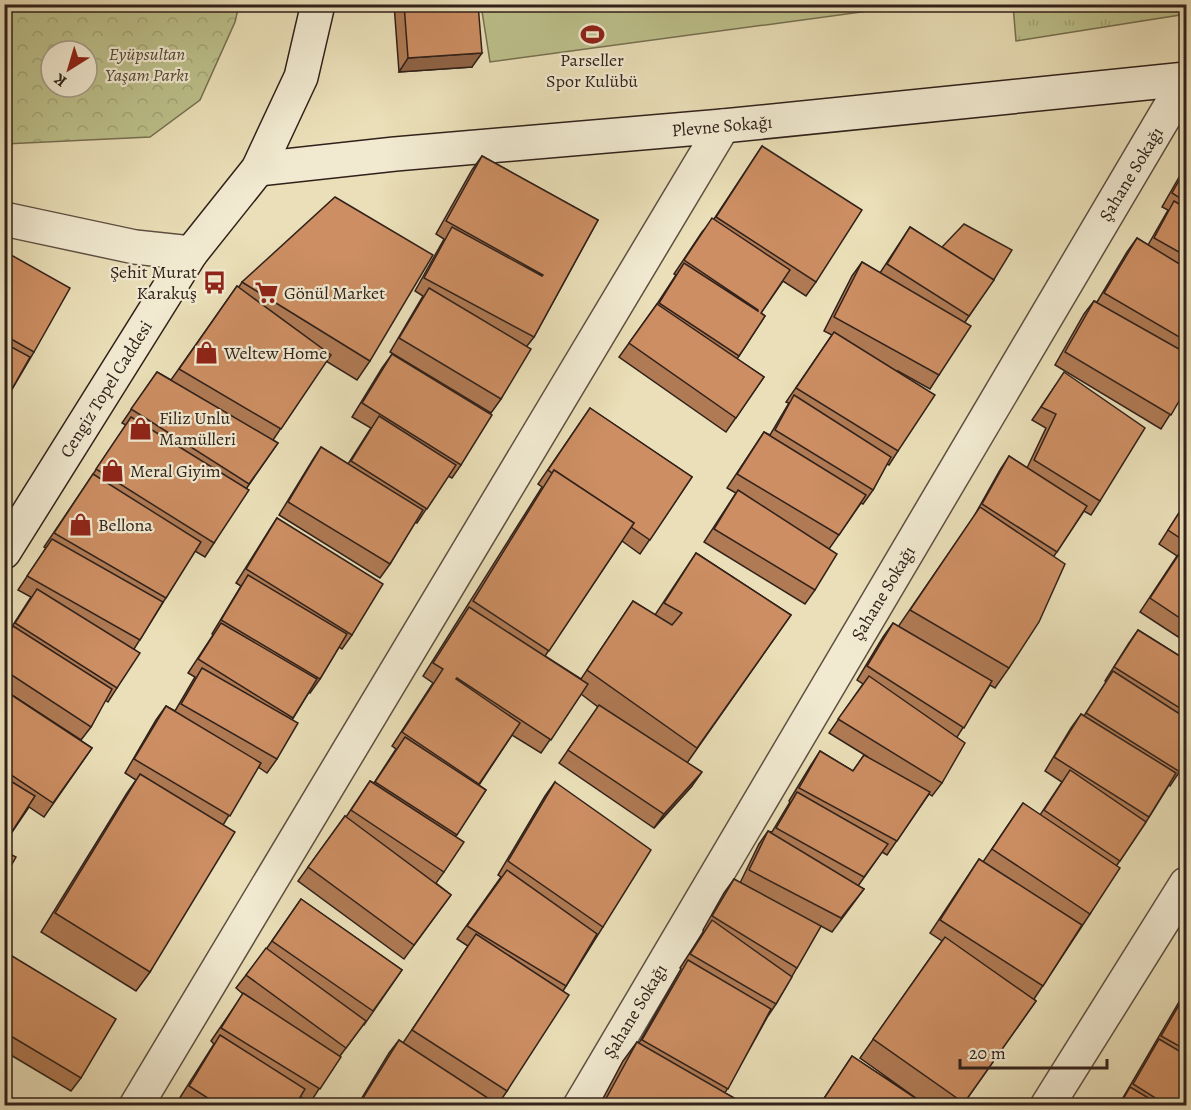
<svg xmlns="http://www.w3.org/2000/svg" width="1191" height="1110" font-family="Alegreya,serif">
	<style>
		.grass { fill: url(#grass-tufts); stroke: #767052; stroke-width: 1.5 }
		.park { fill: url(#park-crowns); stroke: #767052; stroke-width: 1.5; fill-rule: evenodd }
		.pitch { fill: #bcc08b; stroke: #767052; stroke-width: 1.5 }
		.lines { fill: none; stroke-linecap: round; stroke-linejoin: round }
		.street-casing { stroke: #5f5042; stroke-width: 36 }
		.secondary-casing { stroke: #31211a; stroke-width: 36 }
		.street { stroke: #f1ead1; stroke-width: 33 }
		.secondary { stroke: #f1ead1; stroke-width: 33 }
		.wall { fill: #af7a54; stroke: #31211a; stroke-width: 1.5 }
		.shaded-wall { fill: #8f6345; stroke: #31211a; stroke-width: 1.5 }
		.building { fill: #cc8e62; stroke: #31211a; stroke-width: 1.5 }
		.labels { text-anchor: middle; stroke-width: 4.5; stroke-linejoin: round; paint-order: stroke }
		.park-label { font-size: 18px; font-style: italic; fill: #544936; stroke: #f1ead1 }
		.poi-label { font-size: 18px; fill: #31211a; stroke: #f1ead1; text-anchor: start }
		.street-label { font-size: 18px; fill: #31211a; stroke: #f1ead1 }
	</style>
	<defs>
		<pattern id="grass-tufts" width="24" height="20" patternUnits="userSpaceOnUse" patternTransform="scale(1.5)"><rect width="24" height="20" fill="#bcc08b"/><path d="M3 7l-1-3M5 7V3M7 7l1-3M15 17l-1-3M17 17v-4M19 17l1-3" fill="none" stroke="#a2a577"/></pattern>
		<pattern id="park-crowns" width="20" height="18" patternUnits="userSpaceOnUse" patternTransform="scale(1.5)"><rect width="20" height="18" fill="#bcc08b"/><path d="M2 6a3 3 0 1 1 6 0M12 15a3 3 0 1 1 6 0" fill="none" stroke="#a2a577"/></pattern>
	</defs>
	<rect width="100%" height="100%" fill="#eadfb8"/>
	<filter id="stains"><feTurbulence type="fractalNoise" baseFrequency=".00333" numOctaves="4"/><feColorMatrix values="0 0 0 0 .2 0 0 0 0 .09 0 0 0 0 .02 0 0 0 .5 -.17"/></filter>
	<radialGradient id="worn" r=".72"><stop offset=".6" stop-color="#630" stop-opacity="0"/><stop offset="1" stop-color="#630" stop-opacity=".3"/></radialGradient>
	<path class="grass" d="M1013,5h173v9l-170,27z"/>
	<path class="park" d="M4,5l1,-1 234,1 -4,17 -35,78 -50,37 -145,7zM51,51h36v36h-36z"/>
	<path class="pitch" d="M905,4l1,2 -416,56 -9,-57z"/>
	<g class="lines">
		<defs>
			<g id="street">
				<path d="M4,219l131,28 56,6"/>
				<path d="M136,1106l587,-980"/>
				<path d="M580,1106l606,-1026"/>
				<path d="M1047,1106l139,-222"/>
			</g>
			<g id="secondary">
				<path d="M258,169l137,-15 328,-28 463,-47"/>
				<path d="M4,552l187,-299 67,-84 43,-92 17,-73"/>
			</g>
		</defs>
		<use href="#street" class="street-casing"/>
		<use href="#secondary" class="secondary-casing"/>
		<use href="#street" class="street"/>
		<use href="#secondary" class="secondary"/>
	</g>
	<g class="wall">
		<path d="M394,4h84l-6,63 -73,5z"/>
		<path d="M762,146l54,136 -10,14 -23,-15 -22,32 4,3 -28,43 27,18 -38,55 -107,-75 38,-53 19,-29 -2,-1 28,-42 12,-13z"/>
		<path d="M482,156l116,64 -64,117 -7,9 -26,53 -10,14 -101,-61 33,-56 -8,-5 29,-52 -8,-5 36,-64z"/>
		<path d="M1186,165v224l-25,40 -106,-64 29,-51 10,-13 3,1 30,-50 10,-14 11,7 20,-35 -6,-3z"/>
		<path d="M910,227l83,54 -28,41 -26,53 -9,14 -32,-18v80l-9,14 -2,-1 -14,26 -10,14 -2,-1 -32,46 -14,41 -10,14 -101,-62 32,-49 -9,-5 37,-56 6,3 19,-32 -3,-1 46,-67 -8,-4 28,-55 10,-14 18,11z"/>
		<path d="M4,251l30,101 -30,51z"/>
		<path d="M242,282l128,79 -13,19 -31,-19 -53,79 5,3 -32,46 -32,54 -9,14 -10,-6 -61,98 -17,39 -9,14 -3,-2 -14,27 -10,13 -77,-50v-51l27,-42 -13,-7 28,-42 -2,-1 82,-122 -4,-2 35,-51 14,8 66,-94 2,1z"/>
		<path d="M392,354l69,111 -9,13 -4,-2 -31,47 -2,-1 -25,42 -10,14 -101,-63 33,-54 9,-14 27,17 23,-36 -19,-11 30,-49z"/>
		<path d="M1055,386l45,115 -9,14 -7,-4 -30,45 -45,112 -14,20 -5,-3 -33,52 -15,46 -10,13 -3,-2 -42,61 -5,-3 -24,34 6,3 -32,43 -11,-6 -45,78 -8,12 -43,77 23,13h-149l24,-45 14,-19 2,1 42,-74 -1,-1 24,-37 -1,-1 21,-37 10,-14 6,4 19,-39 9,-13 4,1 18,-30 -1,-1 22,-36 9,-14 33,20 11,-16 4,2 -39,-24 34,-49 -6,-4 26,-43 10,-14 5,4 75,-109 27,-48 9,-14 18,12 19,-40 -14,-8z"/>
		<path d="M590,408l102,69 -52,77 -18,-13 -77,115 36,23 52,-78 22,14 41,-62 95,62 -104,148 5,23 -38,42 -95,-65 39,-56 -17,-13 -40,59 -29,-18 -33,50 7,5 -31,47 -11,35 -8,11 15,12 -47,64 -106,-78 47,-65 1,1 24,-36 4,2 22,-34 -4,-3 41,-63 -10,-7 119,-189 -4,-3z"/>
		<path d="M1186,502v140l-46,-30 37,-56 -18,-12z"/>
		<path d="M277,518l75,117 -10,14 -3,-2 -19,32 -10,14 -1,-1 -17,28 -15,39 -10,14 -9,-6 -35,58 -73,147 -14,19 -95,-59 86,-139 9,-13 -11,-7 31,-53 10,-14 9,5 20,-34 -7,-4 25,-38 -1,-1 29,-48 -5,-3 32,-51z"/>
		<path d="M1138,630l48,30v102l-16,24 -1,-1 -23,37 -29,43 -27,49 -56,85 2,2 -74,105h-143l33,-50 71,47 -63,-45 82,-117 -12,-8 49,-74 4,3 40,-59 17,12 22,-33 -17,-11 26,-43 10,-14 3,2 22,-34 -1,-1 24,-38z"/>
		<path d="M4,690l88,58 -48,69 -15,-10 -25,37z"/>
		<path d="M555,782l48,145 -9,14 -31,50 -56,100 -10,15h-140l32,-53 10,-13 4,3 65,-97 -11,-7 44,-62 -3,-2 47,-79z"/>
		<path d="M301,899l101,71 -38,55h-1l-23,31 -30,47 -9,-6 -6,9h-106l-10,-7 35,-55 -3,-3 32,-47 -7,-6 31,-40z"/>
		<path d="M12,956l69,122 -10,13 -67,-40v-84z"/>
		<path d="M1186,990v116h-68l9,-15z"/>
	</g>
	<g class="shaded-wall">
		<path d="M482,53l-10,14 -73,5 9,-14z"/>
		<path d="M702,772l-10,14 -38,42 10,-14z"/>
	</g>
	<g class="building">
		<path d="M404,4h74l4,49 -74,5z"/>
		<path d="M762,146l100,64 -46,72 -100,-65z"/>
		<path d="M482,156l116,64 -64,117 -110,-59 28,-51 90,49 1,-1 -97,-54z"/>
		<path d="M1186,168v34l-14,-9z"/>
		<path d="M335,197l98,58 -63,106 -128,-79z"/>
		<path d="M1174,201l12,7v48l-32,-18z"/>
		<path d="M712,218l78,52 -29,43 4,3 -26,40 -80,-53 25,-40 74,48v-1l-74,-50z"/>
		<path d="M964,224l48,26 -19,31 1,-1 -52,-33z"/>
		<path d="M910,227l84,53 -25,36 -82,-52z"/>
		<path d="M1137,238l49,30v73l-82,-48z"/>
		<path d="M4,251l66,37 -36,64 -30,-17z"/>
		<path d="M862,262l109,64 -32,49 -105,-58z"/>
		<path d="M237,286l94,69 -50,74 -102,-60z"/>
		<path d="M429,288l102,61 -30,50 -102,-61z"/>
		<path d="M1094,301l92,52v36l-15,26 -106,-63z"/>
		<path d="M657,304l107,73 -28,41 -107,-75z"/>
		<path d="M834,332l101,63 -37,56 -102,-63z"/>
		<path d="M4,343l26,14 -26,46z"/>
		<path d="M392,354l100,61 -31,50 -99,-62z"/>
		<path d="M157,372l121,71 -29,41 -118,-75z"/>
		<path d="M1064,372l81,56 -45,73 -66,-41 22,-46 -15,-7z"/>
		<path d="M794,395l97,62 -18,33 -98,-60z"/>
		<path d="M590,408l102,69 -42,63 -19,-13 3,-4 -80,-53 -2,3 -4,-3z"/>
		<path d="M379,416l77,49 -29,44 -76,-48z"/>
		<path d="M131,417l118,73 -35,53 -118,-74z"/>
		<path d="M764,432l102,63 -27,40 -102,-61z"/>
		<path d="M321,447l102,63 -33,54 -102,-62z"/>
		<path d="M1009,456l78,50 -30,46 -75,-48z"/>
		<path d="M554,470l80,53 -85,128 -76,-50z"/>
		<path d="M93,474l108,68 -35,56 -112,-65z"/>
		<path d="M738,490l99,64 -22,36 -101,-61z"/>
		<path d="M1186,502v40l-18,-12z"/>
		<path d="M980,507l85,57 -26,58 -30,46 -99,-58z"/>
		<path d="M277,518l106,66 -31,51 -106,-66z"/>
		<path d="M52,539l111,63 -23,38 -113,-64z"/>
		<path d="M1185,545l1,1v76l-36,-24z"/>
		<path d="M696,553l95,62 -94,133 -110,-78 46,-69 39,24 10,-12 -18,-10z"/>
		<path d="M248,575l99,59 -27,45 -99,-59z"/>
		<path d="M37,589l103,64 -23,35 -102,-65z"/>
		<path d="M469,607l119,77 -37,56 -94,-62 -1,1 64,44 -41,61 -77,-52 41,-63 -10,-6z"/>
		<path d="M221,623l96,56 -24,39 -95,-59z"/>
		<path d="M893,623l99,58 -28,47 -97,-62z"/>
		<path d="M13,626l99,63 -21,38 -87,-57v-29z"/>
		<path d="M1138,630l48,30v52l-72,-45z"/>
		<path d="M202,668l96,55 -21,36 -96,-55z"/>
		<path d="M1113,671l73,47v44l-6,10 -94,-59z"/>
		<path d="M869,676l96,67 -23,40 -104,-64z"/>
		<path d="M4,690l88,58 -39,55 -49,-33z"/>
		<path d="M599,705l103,67 -38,42 -96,-64z"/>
		<path d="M166,706l95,57 -31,53 -96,-57z"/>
		<path d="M1081,714l95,59 -27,44 -95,-60z"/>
		<path d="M405,737l81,53 -29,45 -82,-53z"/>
		<path d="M820,751l33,20 11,-16 66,37 -33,49 -98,-53z"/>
		<path d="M1070,770l76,52 -26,39 -76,-51z"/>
		<path d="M140,774l95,58 -85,140 -95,-59z"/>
		<path d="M4,777l31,19 -31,48z"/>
		<path d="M370,781l94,61 -20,30 -93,-62z"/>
		<path d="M555,782l96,68 -48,77 -95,-66z"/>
		<path d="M797,792l91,52 -24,33 -88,-49z"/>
		<path d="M1023,803l97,65 -30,46 -98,-65z"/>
		<path d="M345,816l106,79 -37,50 -106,-78z"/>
		<path d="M768,831l96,58 -23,29 -92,-48z"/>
		<path d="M4,851l12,6 -12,21z"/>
		<path d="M979,859l103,66 -39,61 -103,-66z"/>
		<path d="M507,870l90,64 -31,52 -99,-60z"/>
		<path d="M734,879l87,47 -24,42 -85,-52z"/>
		<path d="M301,899l101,71 -29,41 -101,-70z"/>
		<path d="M712,920l80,57 -16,27 -86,-50z"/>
		<path d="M476,934l93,61 -62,96 -95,-61z"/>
		<path d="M945,937l91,64 -72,102 -91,-64z"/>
		<path d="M266,948l100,73 -20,27 -100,-73z"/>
		<path d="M12,956l104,63 -35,59 -77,-46v-64z"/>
		<path d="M688,960l83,49 -43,80 -86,-49z"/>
		<path d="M243,993l98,64 -21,32 -99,-61z"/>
		<path d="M1186,993v57l-25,-14z"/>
		<path d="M220,1035l85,54 -10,17h-75l-31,-20z"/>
		<path d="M1159,1039l27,16v51h-18l-35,-22z"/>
		<path d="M399,1040l98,64 -1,2h-138z"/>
		<path d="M637,1042l111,64h-146z"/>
		<path d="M852,1056l75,50h-108z"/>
		<path d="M1130,1087l32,19h-43z"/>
	</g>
	<defs>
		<symbol id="stadium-bare" viewBox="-9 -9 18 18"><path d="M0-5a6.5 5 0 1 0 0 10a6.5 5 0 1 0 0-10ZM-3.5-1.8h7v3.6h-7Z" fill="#8f2418" stroke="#f1ead1" stroke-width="2.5" paint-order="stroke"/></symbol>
		<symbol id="bus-bare" viewBox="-9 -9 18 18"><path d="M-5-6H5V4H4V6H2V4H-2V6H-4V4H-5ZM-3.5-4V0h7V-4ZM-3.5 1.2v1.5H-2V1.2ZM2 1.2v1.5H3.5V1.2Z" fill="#8f2418" stroke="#f1ead1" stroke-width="2.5" paint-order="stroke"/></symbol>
		<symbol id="supermarket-bare" viewBox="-9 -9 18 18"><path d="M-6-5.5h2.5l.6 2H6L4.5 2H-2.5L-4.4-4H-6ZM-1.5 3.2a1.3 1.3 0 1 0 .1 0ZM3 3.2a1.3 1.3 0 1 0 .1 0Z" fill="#8f2418" stroke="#f1ead1" stroke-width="2.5" paint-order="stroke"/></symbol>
		<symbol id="shop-bare" viewBox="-9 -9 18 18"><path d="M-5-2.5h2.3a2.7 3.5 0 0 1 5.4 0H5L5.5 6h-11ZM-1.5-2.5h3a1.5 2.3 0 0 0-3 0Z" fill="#8f2418" stroke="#f1ead1" stroke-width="2.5" paint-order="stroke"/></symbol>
	</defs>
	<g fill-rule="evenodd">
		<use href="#stadium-bare" x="576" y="18" width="33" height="33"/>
		<use href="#bus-bare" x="198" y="266" width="33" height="33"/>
		<use href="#supermarket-bare" x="250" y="276" width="33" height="33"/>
		<use href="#shop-bare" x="190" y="336" width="33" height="33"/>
		<use href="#shop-bare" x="124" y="412" width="33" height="33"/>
		<use href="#shop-bare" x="96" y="454" width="33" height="33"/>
		<use href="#shop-bare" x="64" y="508" width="33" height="33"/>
	</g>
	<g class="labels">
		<g class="park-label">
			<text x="147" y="60">Eyüpsultan<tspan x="147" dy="21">Yaşam Parkı</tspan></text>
		</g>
		<g class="poi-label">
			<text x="592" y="66" text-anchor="middle">Parseller<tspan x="592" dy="21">Spor Kulübü</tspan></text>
			<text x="197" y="278" text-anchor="end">Şehit Murat<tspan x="197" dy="21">Karakuş</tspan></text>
			<text x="284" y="299">Gönül Market</text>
			<text x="224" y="359">Weltew Home</text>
			<text x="159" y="424">Filiz Unlu<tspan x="159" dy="21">Mamülleri</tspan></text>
			<text x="130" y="477">Meral Giyim</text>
			<text x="98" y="531">Bellona</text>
		</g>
		<g class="street-label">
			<text transform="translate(722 126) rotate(-5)" y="6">Plevne Sokağı</text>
			<text transform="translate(1131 174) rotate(-59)" y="6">Şahane Sokağı</text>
			<text transform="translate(106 389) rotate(-58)" y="6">Cengiz Topel Caddesi</text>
			<text transform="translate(883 593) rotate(-59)" y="6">Şahane Sokağı</text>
			<text transform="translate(635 1011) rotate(-59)" y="6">Şahane Sokağı</text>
		</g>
	</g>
	<rect width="1191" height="1110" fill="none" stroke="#eadfb8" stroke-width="24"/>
	<rect x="6" y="6" width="1179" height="1098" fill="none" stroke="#31211a" stroke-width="3"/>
	<rect x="12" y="12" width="1167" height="1086" fill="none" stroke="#31211a" stroke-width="1.5"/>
	<g transform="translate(69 69) rotate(217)"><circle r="28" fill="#f1ead1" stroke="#a49a88" stroke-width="1.5"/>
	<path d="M0-4.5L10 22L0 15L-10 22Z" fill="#8f2418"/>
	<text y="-9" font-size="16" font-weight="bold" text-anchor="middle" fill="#31211a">K</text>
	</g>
	<path d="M960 1059v9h147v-9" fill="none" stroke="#31211a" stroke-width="3"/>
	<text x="969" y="1059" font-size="18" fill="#31211a" stroke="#f1ead1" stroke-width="4.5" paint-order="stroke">20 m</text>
	<rect width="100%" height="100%" filter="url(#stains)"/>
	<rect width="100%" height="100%" fill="url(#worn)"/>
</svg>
